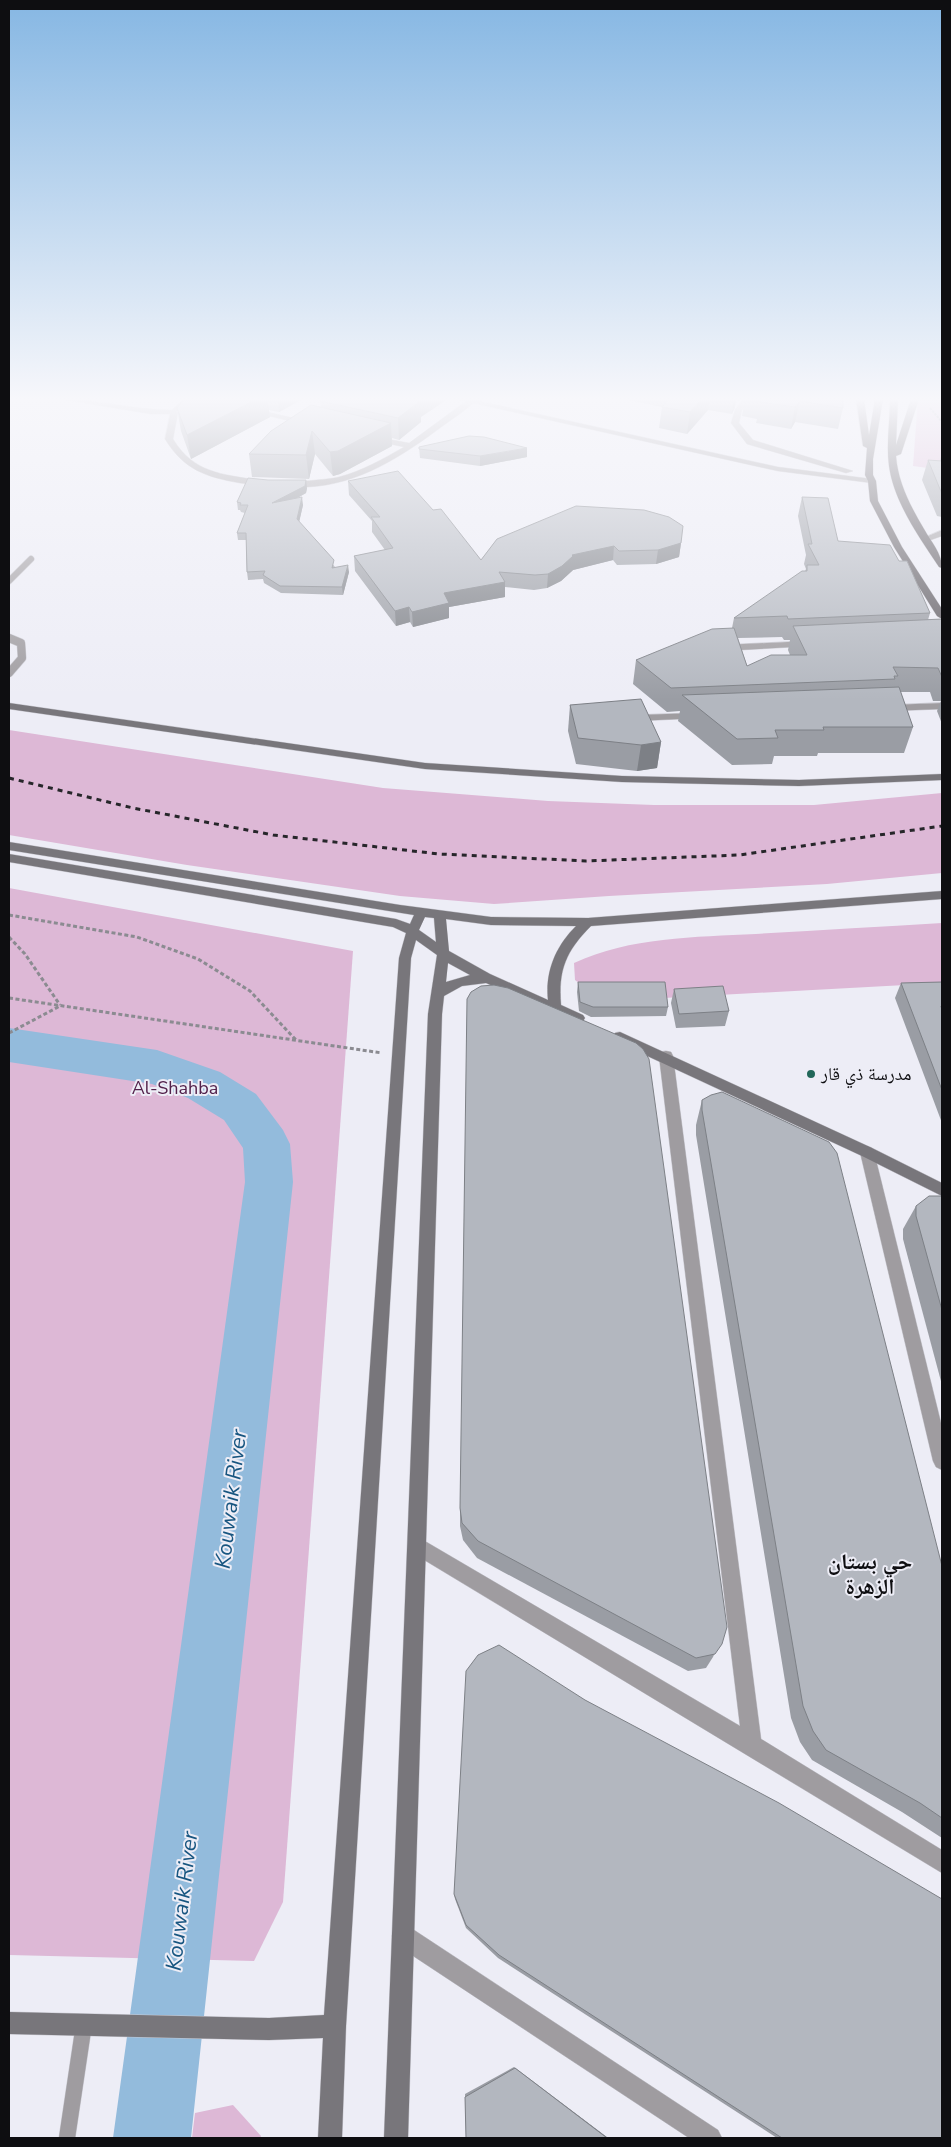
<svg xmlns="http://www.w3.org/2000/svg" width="951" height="2147" font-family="'Nunito Sans','Noto Naskh Arabic',sans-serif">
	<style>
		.green { fill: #ddb8d6 }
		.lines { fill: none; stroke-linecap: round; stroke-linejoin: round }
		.river { fill: #93bbdc; fill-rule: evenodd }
		.service-far2-casing { stroke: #c9c9d1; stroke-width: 7 }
		.service-far1-casing { stroke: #c9c9d1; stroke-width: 9 }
		.service-casing { stroke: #c9c9d1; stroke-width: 17 }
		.minor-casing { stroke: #c9c9d1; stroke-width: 1 }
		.tertiary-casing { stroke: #c9c9d1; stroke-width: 1 }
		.secondary-casing { stroke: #c9c9d1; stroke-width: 1 }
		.primary-casing { stroke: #c9c9d1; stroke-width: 1 }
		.path-far1 { stroke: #8b8b91; stroke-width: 2; stroke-dasharray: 2.5 1; stroke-linecap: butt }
		.path { stroke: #8b8b91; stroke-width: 3; stroke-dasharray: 4 2.5; stroke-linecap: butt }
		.service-far2 { stroke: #9f9ca0; stroke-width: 6 }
		.service-far1 { stroke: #9f9ca0; stroke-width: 8 }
		.service { stroke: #9f9ca0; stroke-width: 16 }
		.minor { fill: #9f9ca0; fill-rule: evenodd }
		.tertiary { fill: #9f9ca0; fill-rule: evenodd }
		.secondary { fill: #78767b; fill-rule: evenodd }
		.primary { fill: #5e5a60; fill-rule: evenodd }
		.rail { stroke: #26262a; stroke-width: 3; stroke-dasharray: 5 5; stroke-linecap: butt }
		.wall { fill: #9a9da4; fill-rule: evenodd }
		.shaded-wall { fill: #7d8086 }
		.building { fill: #b3b7bf; stroke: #7d8086 }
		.poi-dot { fill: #216759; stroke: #ededf6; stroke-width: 2 }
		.labels { text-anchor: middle; stroke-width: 4; stroke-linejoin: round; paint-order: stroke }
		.poi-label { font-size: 18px; fill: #0e0e11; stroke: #ededf6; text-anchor: start }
		.park-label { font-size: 18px; fill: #52214b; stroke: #ededf6 }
		.near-water-label { font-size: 22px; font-style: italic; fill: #175580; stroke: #ededf6 }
		.near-neighbourhood-label { font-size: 22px; font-weight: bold; fill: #0e0e11; stroke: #ededf6 }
	</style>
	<rect width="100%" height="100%" fill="#ededf6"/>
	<g class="green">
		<path d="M918,399h24v71l-29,-4z"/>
		<path d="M9,730l374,58 165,13 106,4h160l128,-12v80l-115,11 -218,12 -115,8 -94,-8 -213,-31 -178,-30z"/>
		<path d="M9,888l344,63 -70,951 -29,59 -245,-6z"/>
		<path d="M942,923v60l-278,15 -74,-6 -15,-12 -1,-17c56,-26 121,-26 182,-29 62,-4 124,-7 186,-11z"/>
		<path d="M233,2105l28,31 -1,2h-68l3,-25z"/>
	</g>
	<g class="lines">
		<path class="river" d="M9,1028l148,22 63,22 36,22 27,36 7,14 3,38 -102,956h-78l132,-956 -2,-34 -19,-28 -36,-22 -36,-14 -143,-22z"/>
		<defs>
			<path id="service-far2" d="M9,581l22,-22"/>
			<path id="service-far1" d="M9,638l12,5 1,15 -13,15"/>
			<path id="service" d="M67,2138l17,-114"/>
			<g id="minor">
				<path d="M469,399h8c-9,10 -22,18 -33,26 -40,30 -85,60 -137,62 -7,0 -17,2 -22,-2 5,-4 43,-5 54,-8 23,-6 44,-18 65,-30l-33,-7v-4l38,7z"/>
				<path d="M249,408l58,13 4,2 -4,2 -55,-13h-3z"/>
				<path d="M171,410l7,2 -5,27c23,38 56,35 95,43v4c-9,1 -19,-2 -28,-3 -34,-6 -56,-13 -75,-44z"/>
				<path d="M942,530v6l-17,6 -4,-3z"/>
				<path d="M808,641l5,3 -2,2 -89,5 -5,-3 5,-3z"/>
				<path d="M942,703v6l-53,2 -5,-3 5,-3z"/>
				<path d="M698,713l5,3 -1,2 -66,3 -5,-3 5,-3z"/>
				<path d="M666,1051l5,1 2,4 88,683 181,111v23l-531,-321 -3,-6 3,-6 6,-3 6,3 317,186 -81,-670 2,-4z"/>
				<path d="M867,1146l5,2 2,4 68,275v43l-6,-3 -3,-6 -73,-309 2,-4z"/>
				<path d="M403,1925l8,3 307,202 4,8h-33l-294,-194 -3,-8 3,-8z"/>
			</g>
			<g id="tertiary">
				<path d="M60,399c37,0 74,11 112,11l11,-11h7l-16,15h-23z"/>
				<path d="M455,399h15l308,68 94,12 4,2 -4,2 -94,-12z"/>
				<path d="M743,399h8l-9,11 -3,13 14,17 100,31 -7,2 -99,-29 -16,-21 4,-13z"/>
			</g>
			<g id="secondary">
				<path d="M9,703l416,60 197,13 177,4 143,-6v6l-143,6 -177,-4 -197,-13 -416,-60z"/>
				<path d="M9,842l391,63 91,12 97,1 354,-27v8l-351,27c-25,25 -33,44 -30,79l22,10 2,3 -2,3 -5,2 -92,-40 -24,3 -18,10 -2,18 -34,1124h-24l44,-1124 9,-59 -21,-15 -5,18 -65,1068 -4,112h-24l5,-100 -54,2 -260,-6v-22l260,6 55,-3 75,-1057 7,-25 -13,-6 -384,-65v-8l387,65 14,5 4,-9 -405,-65zM425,917l9,1 2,24 -17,-12zM446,919l45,6 85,1c-20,20 -31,45 -28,74l-58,-26 -41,-23zM448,963l22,12 -24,7z"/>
				<path d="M620,1032l252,116 70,35v13l-80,-40 -247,-115 -2,-4 2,-4z"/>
			</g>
			<g id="primary">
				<path d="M856,399h8l5,36 6,-36h8l-10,60v16l3,6 2,20 24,46 40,62v10l-5,-3 -43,-69 -24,-46 -2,-20 -3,-6 2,-27 -4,-2z"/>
				<path d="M890,399h8l-2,46 15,-46h8l-18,55 -5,2c2,27 15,51 28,73 7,13 18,24 18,39l-3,-1c-20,-30 -45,-65 -50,-101 -3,-22 1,-45 1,-67z"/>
			</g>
		</defs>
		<use href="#service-far2" class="service-far2-casing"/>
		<use href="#service-far1" class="service-far1-casing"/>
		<use href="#service" class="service-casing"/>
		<use href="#minor" class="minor-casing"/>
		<use href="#tertiary" class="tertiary-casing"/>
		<use href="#secondary" class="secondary-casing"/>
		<use href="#primary" class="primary-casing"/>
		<path class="path-far1" d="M930,408l12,14"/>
		<g class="path">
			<path d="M9,915l128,22 61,22 52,32 46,49"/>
			<path d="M9,937l16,17 35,51"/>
			<path d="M9,998l373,55"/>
			<path d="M9,1033l51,-27"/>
		</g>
		<use href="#service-far2" class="service-far2"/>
		<use href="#service-far1" class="service-far1"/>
		<use href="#service" class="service"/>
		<use href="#minor" class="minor"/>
		<use href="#tertiary" class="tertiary"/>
		<use href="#secondary" class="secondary"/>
		<use href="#primary" class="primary"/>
		<path class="rail" d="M9,778l124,30 140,27 166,19 147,7 153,-6 203,-29"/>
	</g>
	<g class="wall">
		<path d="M184,399h119l-24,13 -10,-2 1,7 -79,42 -10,-28 -4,-23z"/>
		<path d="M623,399h118l-2,2 -3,-1 -1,7 -3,7 -24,-4 -21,24 -28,-6 3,-21z"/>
		<path d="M745,399h98v9l-5,21 -43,-7 -4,7 -35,-6 1,-4 -15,-3z"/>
		<path d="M320,401l101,16v5l-22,18 -7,-2v8l-52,28 -7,2 -18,-22 -6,25 -57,-2 -3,-23 72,-47z"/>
		<path d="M419,447l108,10 -47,9 -60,-8z"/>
		<path d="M941,457h1v60l-5,-1 -15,-36 6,-20 12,1z"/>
		<path d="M268,480l39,8 -1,5 -10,6 7,6 -4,17 36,45 14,5 -6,23 -62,-2 -17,-10 -1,-4 -15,1 -1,-8 -1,-32h-8l-1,-7 8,-20 -4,-1 -1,-2h-2l-1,-8z"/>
		<path d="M348,481l85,29 48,50 16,-21 184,4 -2,14 -23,7 -39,1 -4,-5 -40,10 -1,1 -11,10 -14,7 -13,2 -29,-3v10l-56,10v11l-36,9 -3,-5 -14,4 -41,-55 -1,-15 31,-6 -13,-18v-11l-23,-26z"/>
		<path d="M802,497l36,44 92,72 -2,7 14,-1v105l-5,-13 4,-10h-8l-3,-9h-30l13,35 -9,26h-86l-1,3h-43l-2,8 -40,1 -54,-44 2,-10 -13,1 -34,-28 3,-24 96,-32 2,-10 71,-47 1,-2 -2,-5 2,-9 -8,-39zM782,637l2,3h6l-2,10 2,5 -43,11 -9,-28z"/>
		<path d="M570,705l91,37 -4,26 -20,3 -61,-7 -8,-33z"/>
		<path d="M578,982l90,25 -2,9 -75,1 -12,-6 -2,-19z"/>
		<path d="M942,982v141l-47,-125 6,-15z"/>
		<path d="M674,989l55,22 -4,15 -49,2 -5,-25z"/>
		<path d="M702,1100l240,466v272l-40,-26 -90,-52 -12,-18 -9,-24 -95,-583v-10z"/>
		<path d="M942,1196v189l-39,-146v-10l13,-23z"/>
		<path d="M460,1508l267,119 -14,30 -7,11 -18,3 -211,-113 -14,-18 -3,-14z"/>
		<path d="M454,1894l488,244h-165l-279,-180 -32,-30 -11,-29z"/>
		<path d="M514,2067l94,71h-142l-1,-44z"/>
	</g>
	<g class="shaded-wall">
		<path d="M257,399h10l3,18 -79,42 -4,-24z"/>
		<path d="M278,399h25l-24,13z"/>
		<path d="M448,399l-27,18v5l-22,18 -1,-22 15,-18z"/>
		<path d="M702,399h8l-2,11 -21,24 3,-22z"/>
		<path d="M734,399h2l-1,8 -3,7z"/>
		<path d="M800,401l-5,21 -4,7 4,-22z"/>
		<path d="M391,423l1,23 -52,28 -7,2 -3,-24z"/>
		<path d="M312,431l3,23 -6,25 -3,-24z"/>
		<path d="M527,448v9l-47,9v-10z"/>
		<path d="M306,480l1,8 -1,5 -33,18 -1,-8z"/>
		<path d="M302,497l1,8 -5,22 -1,-8z"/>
		<path d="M681,543l-2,14 -23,7 2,-14z"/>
		<path d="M614,546l-1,14 -40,10 -1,1 -11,10 -14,7 1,-14 24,-19z"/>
		<path d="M348,565l1,7 -6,23 -1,-8z"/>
		<path d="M505,582v15l-56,10v11l-36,9 -1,-15 32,-19z"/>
		<path d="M409,607l1,15 -14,4 -1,-15z"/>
		<path d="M661,742l-4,26 -20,3 4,-26z"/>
		<path d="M514,2067l94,71h-1z"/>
	</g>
	<g class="building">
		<path d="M184,399h73l-70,36 -10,-27z"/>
		<path d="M322,399h92l6,2 -22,17 -78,-17z"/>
		<path d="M669,399h33l-12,13 -28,-5z"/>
		<path d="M761,399h82v9l-43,-7 -5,6 -35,-5z"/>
		<path d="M311,405l80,18 -53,28 -8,1 -18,-21 -6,24 -57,-1 22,-23z"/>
		<path d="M469,436l15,1 43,11 -47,8 -61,-7v-2z"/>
		<path d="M928,460l14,1v33z"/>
		<path d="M398,471l35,39 8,-1 40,51 16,-21 79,-33 68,4 25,7 14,9 -2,17 -23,7 -39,1 -5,-5 -42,9 1,1 -11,10 -14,8 -13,1 -36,-3 6,10 -61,11 5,10 -37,9 -3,-5 -14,4 -41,-55 39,-8 -22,-31h9l-32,-36z"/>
		<path d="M248,478l20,2h38l-1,6 -33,17 30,-6 -5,22 37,41 -2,8 16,-3 -6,22 -62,-1 -17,-11 2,-4 -18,1 -1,-39h-9l11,-28h-8l1,-2 -4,-1z"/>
		<path d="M802,497l26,1 10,43 52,4 9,16h8l23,52 -142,6 -1,-3 -53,2 68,-47h5v-6h12l-11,-21h4z"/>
		<path d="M942,619v58l-4,-9 -45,-1 5,9h-4l1,3 -224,9 -35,-28 76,-31 22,-1 13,38 24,-11h36l-14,-29z"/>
		<path d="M899,687l14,40h-90l1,3h-49l3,8 -41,1 -55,-44z"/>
		<path d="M641,699l20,43 -20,3 -63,-7 -8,-33z"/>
		<path d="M578,982h87l3,25h-75l-13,-5z"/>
		<path d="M942,982v24h-1l1,4v80l-41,-107z"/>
		<path d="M494,985l14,3 128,55 7,6 6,10 78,568 -5,17 -7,10 -19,4 -218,-117 -16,-18 -2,-15 7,-509 4,-7 10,-6z"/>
		<path d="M723,986l6,25 -50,3 -5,-25z"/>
		<path d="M722,1092l107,50 8,11 105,413v252l-22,-15 -94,-53 -13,-19 -10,-25 -101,-596v-10l9,-5z"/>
		<path d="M929,1196h13v114l-26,-94v-10z"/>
		<path d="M499,1645l86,55 194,103 163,96v239h-160l-283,-183 -33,-30 -12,-31 12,-223 12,-16z"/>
		<path d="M515,2068l92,70h-141l-1,-41z"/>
	</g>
	<linearGradient id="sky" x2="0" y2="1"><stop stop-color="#86b7e3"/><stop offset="0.57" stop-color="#f7f7fb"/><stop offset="1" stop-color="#f7f7fb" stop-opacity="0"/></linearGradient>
	<rect width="951" height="700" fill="url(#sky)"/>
	<circle class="poi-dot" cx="811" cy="1074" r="5"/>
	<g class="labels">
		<g class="poi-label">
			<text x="821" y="1080">مدرسة ذي قار</text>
		</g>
		<g class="park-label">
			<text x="175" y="1094">Al-Shahba</text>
		</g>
		<g class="near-water-label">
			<text transform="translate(230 1499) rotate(-83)" y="8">Kouwaik River</text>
			<text transform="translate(181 1901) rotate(-83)" y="8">Kouwaik River</text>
		</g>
		<g class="near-neighbourhood-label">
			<text x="870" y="1569">حي بستان<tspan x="870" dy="25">الزهرة</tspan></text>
		</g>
	</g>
	<rect width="951" height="2147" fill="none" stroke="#0e0e11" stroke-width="20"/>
</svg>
